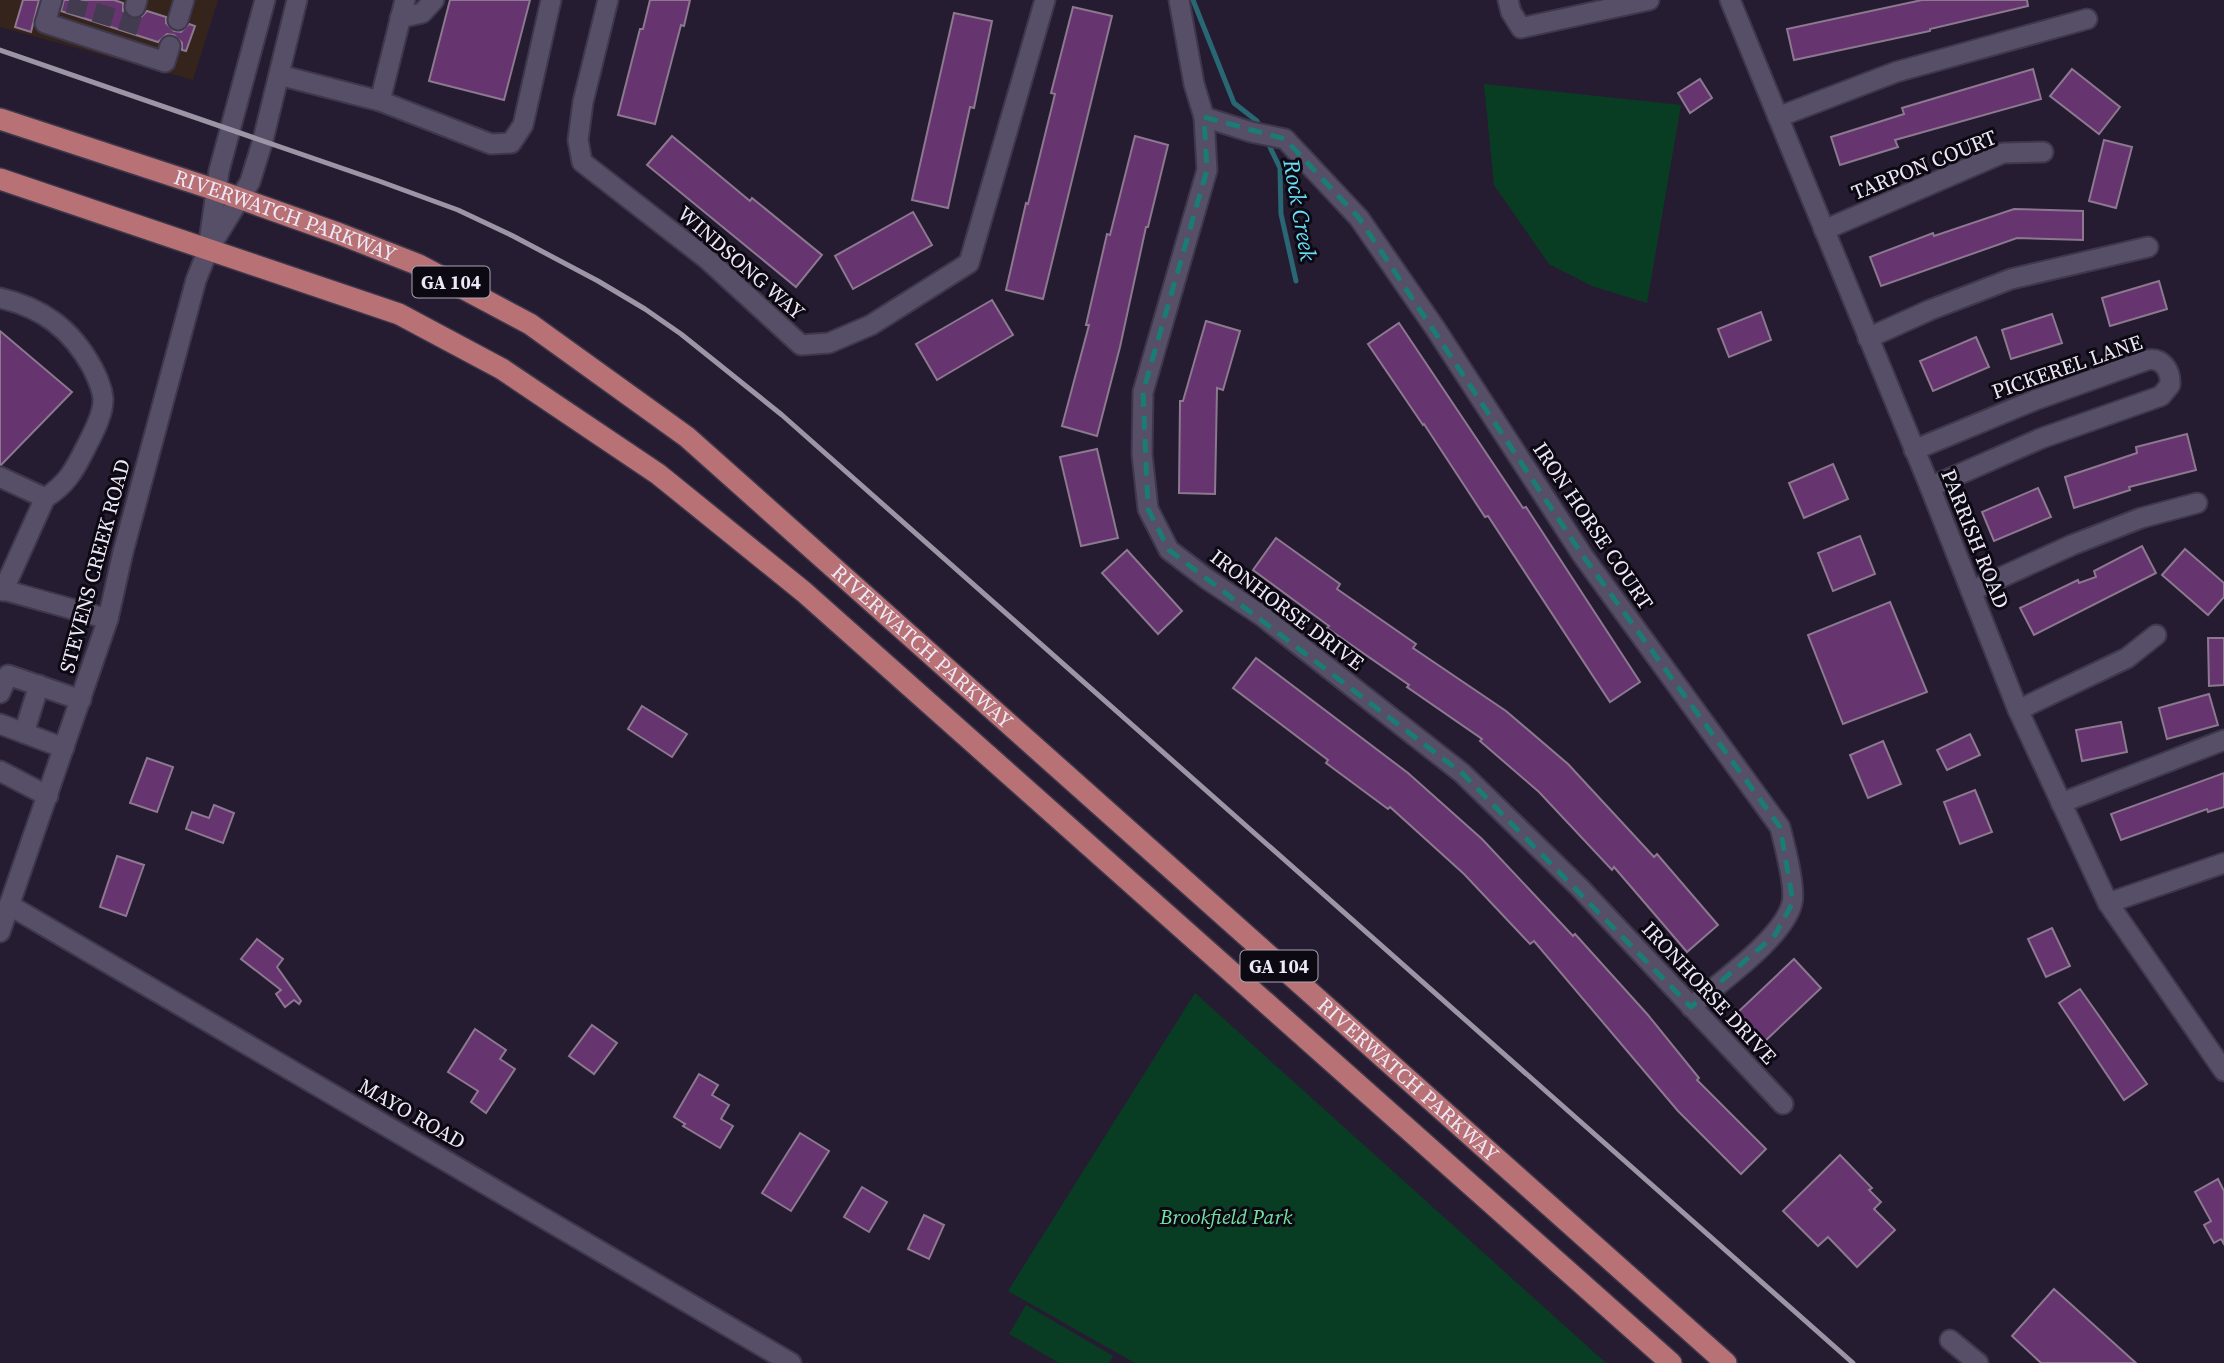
<svg xmlns="http://www.w3.org/2000/svg" width="2224" height="1363" font-family="'Source Serif 4',serif">
	<style>
		.commercial { fill: #35241b }
		.green { fill: #093d23 }
		.lines { fill: none; stroke-linecap: round; stroke-linejoin: round }
		.stream { stroke: #286773; stroke-width: 5 }
		.building { fill: #66346f; stroke: #8c788f; stroke-width: 2 }
		.minor-tunnel { stroke: #433b50; stroke-width: 19; stroke-dasharray: 19 10; stroke-linecap: butt }
		.minor-casing { stroke: #3f384b; stroke-width: 23 }
		.major-casing { stroke: #3f384b; stroke-width: 24 }
		.minor { stroke: #574e67; stroke-width: 19 }
		.major { stroke: #b87275; stroke-width: 21 }
		.rail { stroke: #9b95a6; stroke-width: 5 }
		.marked { fill: none; stroke: #1a7c75; stroke-width: 5; stroke-dasharray: 14 9; stroke-linejoin: round }
		.labels { text-anchor: middle; stroke-width: 6; stroke-linejoin: round; paint-order: stroke }
		.shield { fill: #0c0912; stroke: #aaa5b2; stroke-width: 2 }
		.shield-label { font-size: 19px; font-weight: bold; fill: #ede8f7 }
		.street-label { font-size: 21px; fill: #ede8f7; stroke: #0c0912 }
		.park-label { font-size: 21px; font-style: italic; fill: #72e4a2; stroke: #0c0912 }
		.water-label { font-size: 23px; font-style: italic; fill: #67e0f8; stroke: #0c0912 }
	</style>
	<rect width="100%" height="100%" fill="#251c32"/>
	<path class="commercial" d="M0,0h218l-25,80 -193,-53z"/>
	<g class="green">
		<path d="M1484,84l197,21 -34,198 -55,-17 -43,-22 -55,-79z"/>
		<path d="M1195,993l411,370h-471l-127,-72z"/>
		<path d="M1026,1305l87,51 -4,7h-50l-50,-29z"/>
	</g>
	<g class="lines">
		<g class="stream">
			<path d="M1193,0l41,103 23,18 4,8"/>
			<path d="M1267,141l13,27 1,46 15,67"/>
		</g>
	</g>
	<g class="building">
		<path d="M23,0h16l-8,32 -16,-5z"/>
		<path d="M64,0h50l9,3v8l8,7 8,1 8,-8 19,6v6l8,8 7,1 8,-8 6,2 -9,25 -4,-1v-7l-8,-8 -7,-1 -9,8 -97,-31z"/>
		<path d="M450,0h80l-26,100 -75,-19z"/>
		<path d="M650,0h40l-6,26 -3,-1 -26,99 -37,-9 22,-86h3z"/>
		<path d="M1922,0h105l1,6 -98,23v2l-136,29 -7,-31z"/>
		<path d="M1073,7l39,9 -69,283 -37,-9 20,-87 2,1 27,-110 -4,-1z"/>
		<path d="M954,13l38,8 -18,87 -4,-1 -22,101 -36,-8z"/>
		<path d="M2033,69l8,30 -146,41 3,7 -58,18 -9,-28 73,-23 -2,-6z"/>
		<path d="M2072,69l48,38 -21,27 -49,-38z"/>
		<path d="M1700,79l12,19 -22,15 -12,-20z"/>
		<path d="M672,136l78,65 2,-3 70,57 -26,32 -149,-122z"/>
		<path d="M1135,136l33,9 -20,82h-2l-26,120 -23,89 -35,-10 27,-101h-3l21,-91 3,1z"/>
		<path d="M2104,140l28,7 -16,61 -27,-7z"/>
		<path d="M2014,209l69,2v29l-66,-2 -136,48 -11,-29 63,-24 1,3z"/>
		<path d="M913,212l19,33 -79,44 -18,-33z"/>
		<path d="M2159,281l8,28 -57,17 -8,-28z"/>
		<path d="M992,300l21,35 -76,45 -21,-36z"/>
		<path d="M1761,312l10,28 -42,17 -11,-28z"/>
		<path d="M2052,314l10,29 -51,16 -9,-29z"/>
		<path d="M1206,321l34,10 -17,59 -6,-2 -2,106 -36,-1 1,-92h3z"/>
		<path d="M1399,323l124,185 3,-1 114,175 -30,20 -122,-186 -3,1 -61,-93 -1,1 -55,-81z"/>
		<path d="M0,331l72,61 -71,73h-1z"/>
		<path d="M1976,337l13,30 -56,24 -13,-30z"/>
		<path d="M2187,434l9,36 -67,17 1,3 -56,18 -9,-31 72,-24 -1,-6z"/>
		<path d="M1097,449l21,89 -37,8 -21,-89z"/>
		<path d="M1833,464l15,35 -44,19 -15,-35z"/>
		<path d="M2038,488l13,29 -57,24 -12,-29z"/>
		<path d="M1860,536l15,38 -42,17 -15,-38z"/>
		<path d="M1276,538l64,46 -3,5 79,55 -3,4 93,63 62,53 86,93 3,-3 61,71 -31,27 -73,-85 -2,3 -73,-78 -59,-51 2,-2 -75,-52 2,-2 -82,-57 2,-2 -76,-56z"/>
		<path d="M2142,546l14,27 -122,62 -14,-27 58,-28 1,3 17,-6 -2,-6z"/>
		<path d="M2185,549l39,34v14l-16,18 -46,-40z"/>
		<path d="M1127,550l55,61 -24,23 -56,-61z"/>
		<path d="M1890,602l37,90 -84,32 -35,-89z"/>
		<path d="M2208,638h16v47l-15,1z"/>
		<path d="M1256,658l152,115 74,66 91,97 2,-2 73,81 51,63 -2,2 69,69 -25,25 -63,-63 -144,-170 -4,3 -66,-70 -74,-67 -2,2 -62,-46 2,-3 -95,-72z"/>
		<path d="M2209,694l9,31 -51,14 -8,-31z"/>
		<path d="M642,706l45,28 -15,23 -44,-28z"/>
		<path d="M2121,722l6,30 -45,9 -6,-31z"/>
		<path d="M1970,734l10,21 -33,15 -10,-20z"/>
		<path d="M1883,741l18,43 -33,14 -18,-43z"/>
		<path d="M147,758l26,9 -16,45 -27,-9z"/>
		<path d="M2224,773v34l-16,5 -1,-3 -86,31 -10,-26z"/>
		<path d="M1975,790l17,42 -32,12 -16,-42z"/>
		<path d="M214,805l20,8 -11,30 -37,-14 6,-17 17,6z"/>
		<path d="M117,856l27,9 -18,51 -26,-9z"/>
		<path d="M2052,928l18,38 -24,11 -18,-38z"/>
		<path d="M257,939l26,20 -6,8 24,34 -2,3 -5,-4 -9,7 -9,-13 5,-4 -40,-31z"/>
		<path d="M1794,959l27,29 -57,54 -27,-29z"/>
		<path d="M2080,989l67,95 -23,16 -65,-97z"/>
		<path d="M592,1025l25,18 -23,31 -25,-18z"/>
		<path d="M475,1029l31,21 -6,9 15,10 -29,44 -15,-11 7,-11 -30,-19z"/>
		<path d="M699,1074l19,11 -6,10 17,10 -8,14 12,7 -13,22 -37,-22 2,-2 -11,-7z"/>
		<path d="M800,1133l29,18 -38,60 -29,-18z"/>
		<path d="M1840,1155l32,33 -3,2 12,12 -7,7 21,21 -38,37 -29,-30 -10,9 -35,-35z"/>
		<path d="M2218,1179l6,12v53l-3,-5 -7,4 -10,-18 7,-4 -16,-29z"/>
		<path d="M862,1187l25,15 -18,30 -25,-15z"/>
		<path d="M924,1215l20,10 -15,34 -21,-10z"/>
		<path d="M2054,1289l82,74h-95l-29,-27z"/>
	</g>
	<g class="lines">
		<g class="minor-tunnel">
			<path d="M75,15l4,-15"/>
			<path d="M101,24l7,-24"/>
			<path d="M127,32l8,-25"/>
		</g>
		<defs>
			<g id="minor">
				<path d="M52,0l-7,23 120,39 5,-16"/>
				<path d="M608,0l-25,102 -5,38 4,22 125,97 94,86 28,-2 42,-18 98,-62 76,-263"/>
				<path d="M1179,0l15,84 10,33 3,53 -64,222 -1,62 6,55 21,41 38,29 55,37 200,157 118,115 203,216"/>
				<path d="M1508,0l3,12 10,16 128,-28"/>
				<path d="M1730,0l200,487 88,223 90,193 116,168"/>
				<path d="M135,7l2,-7"/>
				<path d="M400,18l22,-5 12,-13"/>
				<path d="M178,20l6,-20"/>
				<path d="M279,75l101,26 111,43 20,-1 12,-18 28,-125"/>
				<path d="M380,101l25,-101"/>
				<path d="M1204,117l47,15 34,7 74,79 76,110 148,228 197,271c4,16 16,60 12,76 -8,35 -74,80 -101,104"/>
				<path d="M1778,117l118,-45 191,-53"/>
				<path d="M1824,230l179,-77 40,-1"/>
				<path d="M209,242l10,-71 46,-171"/>
				<path d="M0,298c43,10 71,31 92,69 5,10 10,20 11,31 1,16 -11,37 -18,51 -11,22 -19,36 -40,49"/>
				<path d="M1868,338l62,-28 81,-31 137,-32"/>
				<path d="M1914,450l121,-50 112,-40c15,-3 24,10 23,25l-9,11 -119,42 -112,49"/>
				<path d="M0,477l45,21 -42,93"/>
				<path d="M0,589l108,30"/>
				<path d="M1971,591l101,-46 69,-27 56,-15"/>
				<path d="M0,693l8,-18 73,25"/>
				<path d="M2018,710l109,-52 29,-23"/>
				<path d="M0,724l64,24"/>
				<path d="M24,733l15,-48"/>
				<path d="M0,771l48,25"/>
				<path d="M2061,803l163,-63"/>
				<path d="M2108,903l116,-40"/>
				<path d="M9,905l782,458"/>
				<path d="M0,932l108,-313 15,-67 73,-272 12,-30 42,-68 13,-42 34,-140"/>
				<path d="M1950,1340l28,23"/>
			</g>
			<g id="major">
				<path id="s1" d="M0,119l216,71 124,44 79,31 111,59 157,113 1039,926"/>
				<path d="M0,179l399,135 103,55 156,105 146,118 867,771"/>
			</g>
		</defs>
		<use href="#minor" class="minor-casing"/>
		<use href="#major" class="major-casing"/>
		<use href="#minor" class="minor"/>
		<use href="#major" class="major"/>
		<path class="rail" d="M0,50l379,131 79,29 55,26 85,45 47,28 36,25 101,81 1071,948"/>
	</g>
	<path class="marked" d="M1204,117l81,22 74,79 224,338 197,271 13,75 -18,33 -84,72 -229,-234 -293,-223 -21,-41 -5,-117 64,-222z"/>
	<g class="labels">
		<g class="shield">
			<rect x="412.5" y="266.5" width="77" height="31" rx="5"/>
			<rect x="1240.5" y="950.5" width="77" height="31" rx="5"/>
		</g>
		<g class="shield-label">
			<text x="451" y="289">GA 104</text>
			<text x="1279" y="973">GA 104</text>
		</g>
		<g class="street-label">
			<text transform="translate(1924 165) rotate(-22)" y="7">TARPON COURT</text>
			<text dy="7" stroke="none"><textPath href="#s1" startOffset="301">RIVERWATCH PARKWAY</textPath></text>
			<text transform="translate(741 263) rotate(41)" y="7">WINDSONG WAY</text>
			<text transform="translate(2067 367) rotate(-19)" y="7">PICKEREL LANE</text>
			<text transform="translate(1593 526) rotate(56)" y="7">IRON HORSE COURT</text>
			<text transform="translate(1975 539) rotate(68)" y="7">PARRISH ROAD</text>
			<text transform="translate(95 566) rotate(-75)" y="7">STEVENS CREEK ROAD</text>
			<text transform="translate(1287 610) rotate(37)" y="7">IRONHORSE DRIVE</text>
			<text dy="7" stroke="none"><textPath href="#s1" startOffset="1078">RIVERWATCH PARKWAY</textPath></text>
			<text transform="translate(1709 993) rotate(47)" y="7">IRONHORSE DRIVE</text>
			<text dy="7" stroke="none"><textPath href="#s1" startOffset="1729">RIVERWATCH PARKWAY</textPath></text>
			<text transform="translate(412 1114) rotate(30)" y="7">MAYO ROAD</text>
		</g>
		<g class="park-label">
			<text x="1226" y="1224">Brookfield Park</text>
		</g>
		<g class="water-label">
			<text transform="translate(1300 210) rotate(80)" y="8">Rock Creek</text>
		</g>
	</g>
</svg>
